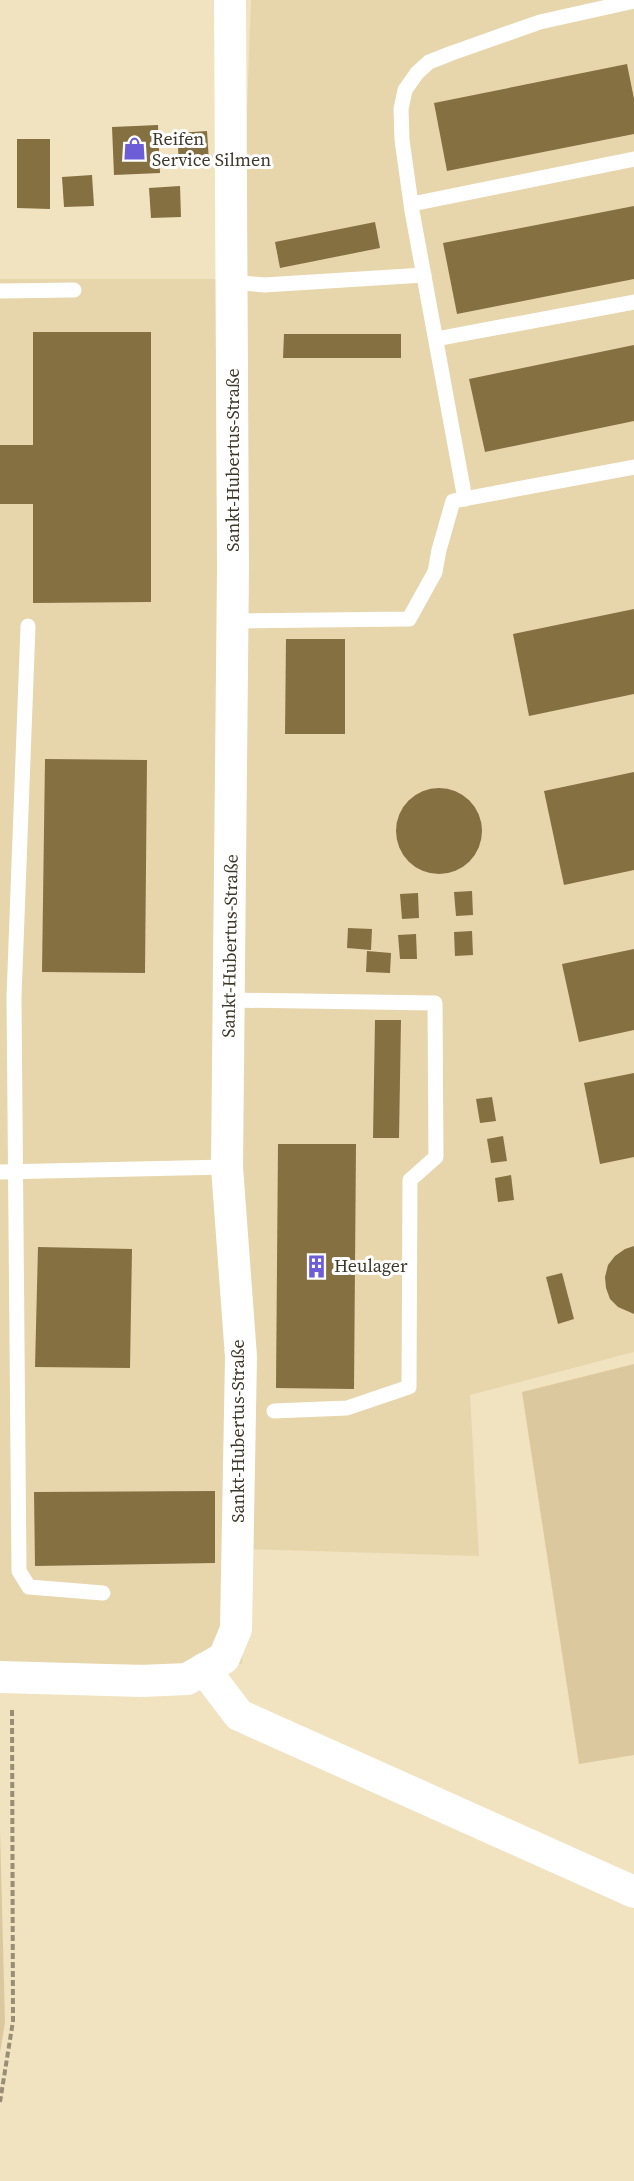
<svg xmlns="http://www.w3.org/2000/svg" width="634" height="2181" font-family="'Source Serif 4',serif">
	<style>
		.built { fill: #e7d5ac }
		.green { fill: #dbc89f }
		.building { fill: #857042 }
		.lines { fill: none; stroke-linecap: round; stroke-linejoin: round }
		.path { stroke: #988d75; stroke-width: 4; stroke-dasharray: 6 3; stroke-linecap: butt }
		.service { stroke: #fff; stroke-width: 15 }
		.minor { stroke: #fff; stroke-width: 32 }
		.labels { text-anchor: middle; stroke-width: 6; stroke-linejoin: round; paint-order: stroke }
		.poi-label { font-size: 18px; fill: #3e382a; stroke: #fff; text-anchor: start }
		.street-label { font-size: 18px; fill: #3e382a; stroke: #fff }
	</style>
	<rect width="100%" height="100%" fill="#f1e2c0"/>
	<path class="built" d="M251,0h383v1352l-164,43 9,161 -231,-7 -6,115 -242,1v-1386h241z"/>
	<g class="green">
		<path d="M634,1364v391l-55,9 -57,-372z"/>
		<path d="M0,1829l5,193 -5,31z"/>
	</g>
	<g class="building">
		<path d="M627,64l7,35v35l-187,37 -13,-68z"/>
		<path d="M158,125l2,48 -46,2 -2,-48z"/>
		<path d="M207,131l2,31 -30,1 -2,-30z"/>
		<path d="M17,139h33v70l-33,-1z"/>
		<path d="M92,175l2,31 -30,1 -2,-30z"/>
		<path d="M180,186l1,31 -30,1 -2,-30z"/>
		<path d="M634,206v73l-177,35 -14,-71z"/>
		<path d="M375,222l5,26 -100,20 -5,-26z"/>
		<path d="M33,332h118v270l-118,1v-99h-33v-59h33z"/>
		<path d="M284,334h117v24h-118z"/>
		<path d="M634,345v76l-149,31 -16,-73z"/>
		<path d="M634,609v85l-105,22 -16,-82z"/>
		<path d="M286,639h59v95h-60z"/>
		<path d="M45,759l102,1 -2,213 -103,-1z"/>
		<path d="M634,772v98l-70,15 -20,-94z"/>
		<circle cx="439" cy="831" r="43"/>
		<path d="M472,891l1,24 -17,1 -2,-24z"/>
		<path d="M418,893l1,25 -17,1 -2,-25z"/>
		<path d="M348,928l24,1 -1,21 -24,-2z"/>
		<path d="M472,931l1,24 -18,1 -1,-24z"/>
		<path d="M416,934l1,25h-17l-2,-24z"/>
		<path d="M634,949v81l-55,12 -17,-78z"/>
		<path d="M367,951l24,2 -1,20 -24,-1z"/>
		<path d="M375,1020h26l-2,118h-26z"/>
		<path d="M634,1073v84l-34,7 -16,-81z"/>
		<path d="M492,1097l4,24 -16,2 -4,-24z"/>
		<path d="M503,1136l4,25 -16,2 -4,-24z"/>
		<path d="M278,1144h78l-2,245 -78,-1z"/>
		<path d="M511,1175l3,25 -16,2 -3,-24z"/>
		<path d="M634,1246v68l-16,-7 -8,-8 -4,-11 -1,-11 3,-12 7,-9 10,-7z"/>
		<path d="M38,1247l94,2 -2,119 -95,-1z"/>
		<path d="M562,1273l12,46 -16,5 -12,-47z"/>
		<path d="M215,1491v72l-180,3 -1,-74z"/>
	</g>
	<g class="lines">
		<path class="path" d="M0,2102l13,-81 -1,-313"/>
		<g class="service">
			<path d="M412,204l222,-45"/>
			<path d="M232,282l32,3 160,-10"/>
			<path d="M0,291l74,-1"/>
			<path d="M436,339l198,-37"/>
			<path d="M465,499l-53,-288 -10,-71 -1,-31 4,-19 12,-17 12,-11 23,-9 88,-31 94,-21"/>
			<path d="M233,621l176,-2 26,-47 4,-22 14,-49 181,-34"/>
			<path d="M28,626l-14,371 5,574 10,16 74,6"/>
			<path d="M230,1000l205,3 1,154 -26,23 -1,207 -62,21 -73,3"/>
			<path d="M0,1172l227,-5"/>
		</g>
		<g class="minor">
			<path d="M204,1669l35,46 395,177"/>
			<path d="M0,1677l142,4 45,-2 37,-21 12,-29 5,-272 -14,-190 6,-599 -3,-568"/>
		</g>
	</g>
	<defs>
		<symbol id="shop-bare" viewBox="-9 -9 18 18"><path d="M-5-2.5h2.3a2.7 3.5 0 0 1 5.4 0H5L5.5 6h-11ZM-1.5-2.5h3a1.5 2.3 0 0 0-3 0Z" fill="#6d5dd7" stroke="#fff" stroke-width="2.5" paint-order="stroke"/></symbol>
		<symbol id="building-bare" viewBox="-9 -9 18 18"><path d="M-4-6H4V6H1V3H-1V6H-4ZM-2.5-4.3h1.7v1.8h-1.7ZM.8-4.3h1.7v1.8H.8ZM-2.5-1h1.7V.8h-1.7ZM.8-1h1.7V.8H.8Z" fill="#6d5dd7" stroke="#fff" stroke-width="2.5" paint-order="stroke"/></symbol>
	</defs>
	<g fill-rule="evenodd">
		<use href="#shop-bare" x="118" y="132" width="33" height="33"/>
		<use href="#building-bare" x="300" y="1250" width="33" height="33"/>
	</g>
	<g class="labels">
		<g class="poi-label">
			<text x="152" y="145">Reifen<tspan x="152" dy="21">Service Silmen</tspan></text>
			<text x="334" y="1272">Heulager</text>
		</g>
		<g class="street-label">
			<text transform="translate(233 460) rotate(-90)" y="6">Sankt-Hubertus-Straße</text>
			<text transform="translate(230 946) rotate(-89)" y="6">Sankt-Hubertus-Straße</text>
			<text transform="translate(238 1431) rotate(-90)" y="6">Sankt-Hubertus-Straße</text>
		</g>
	</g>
</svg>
